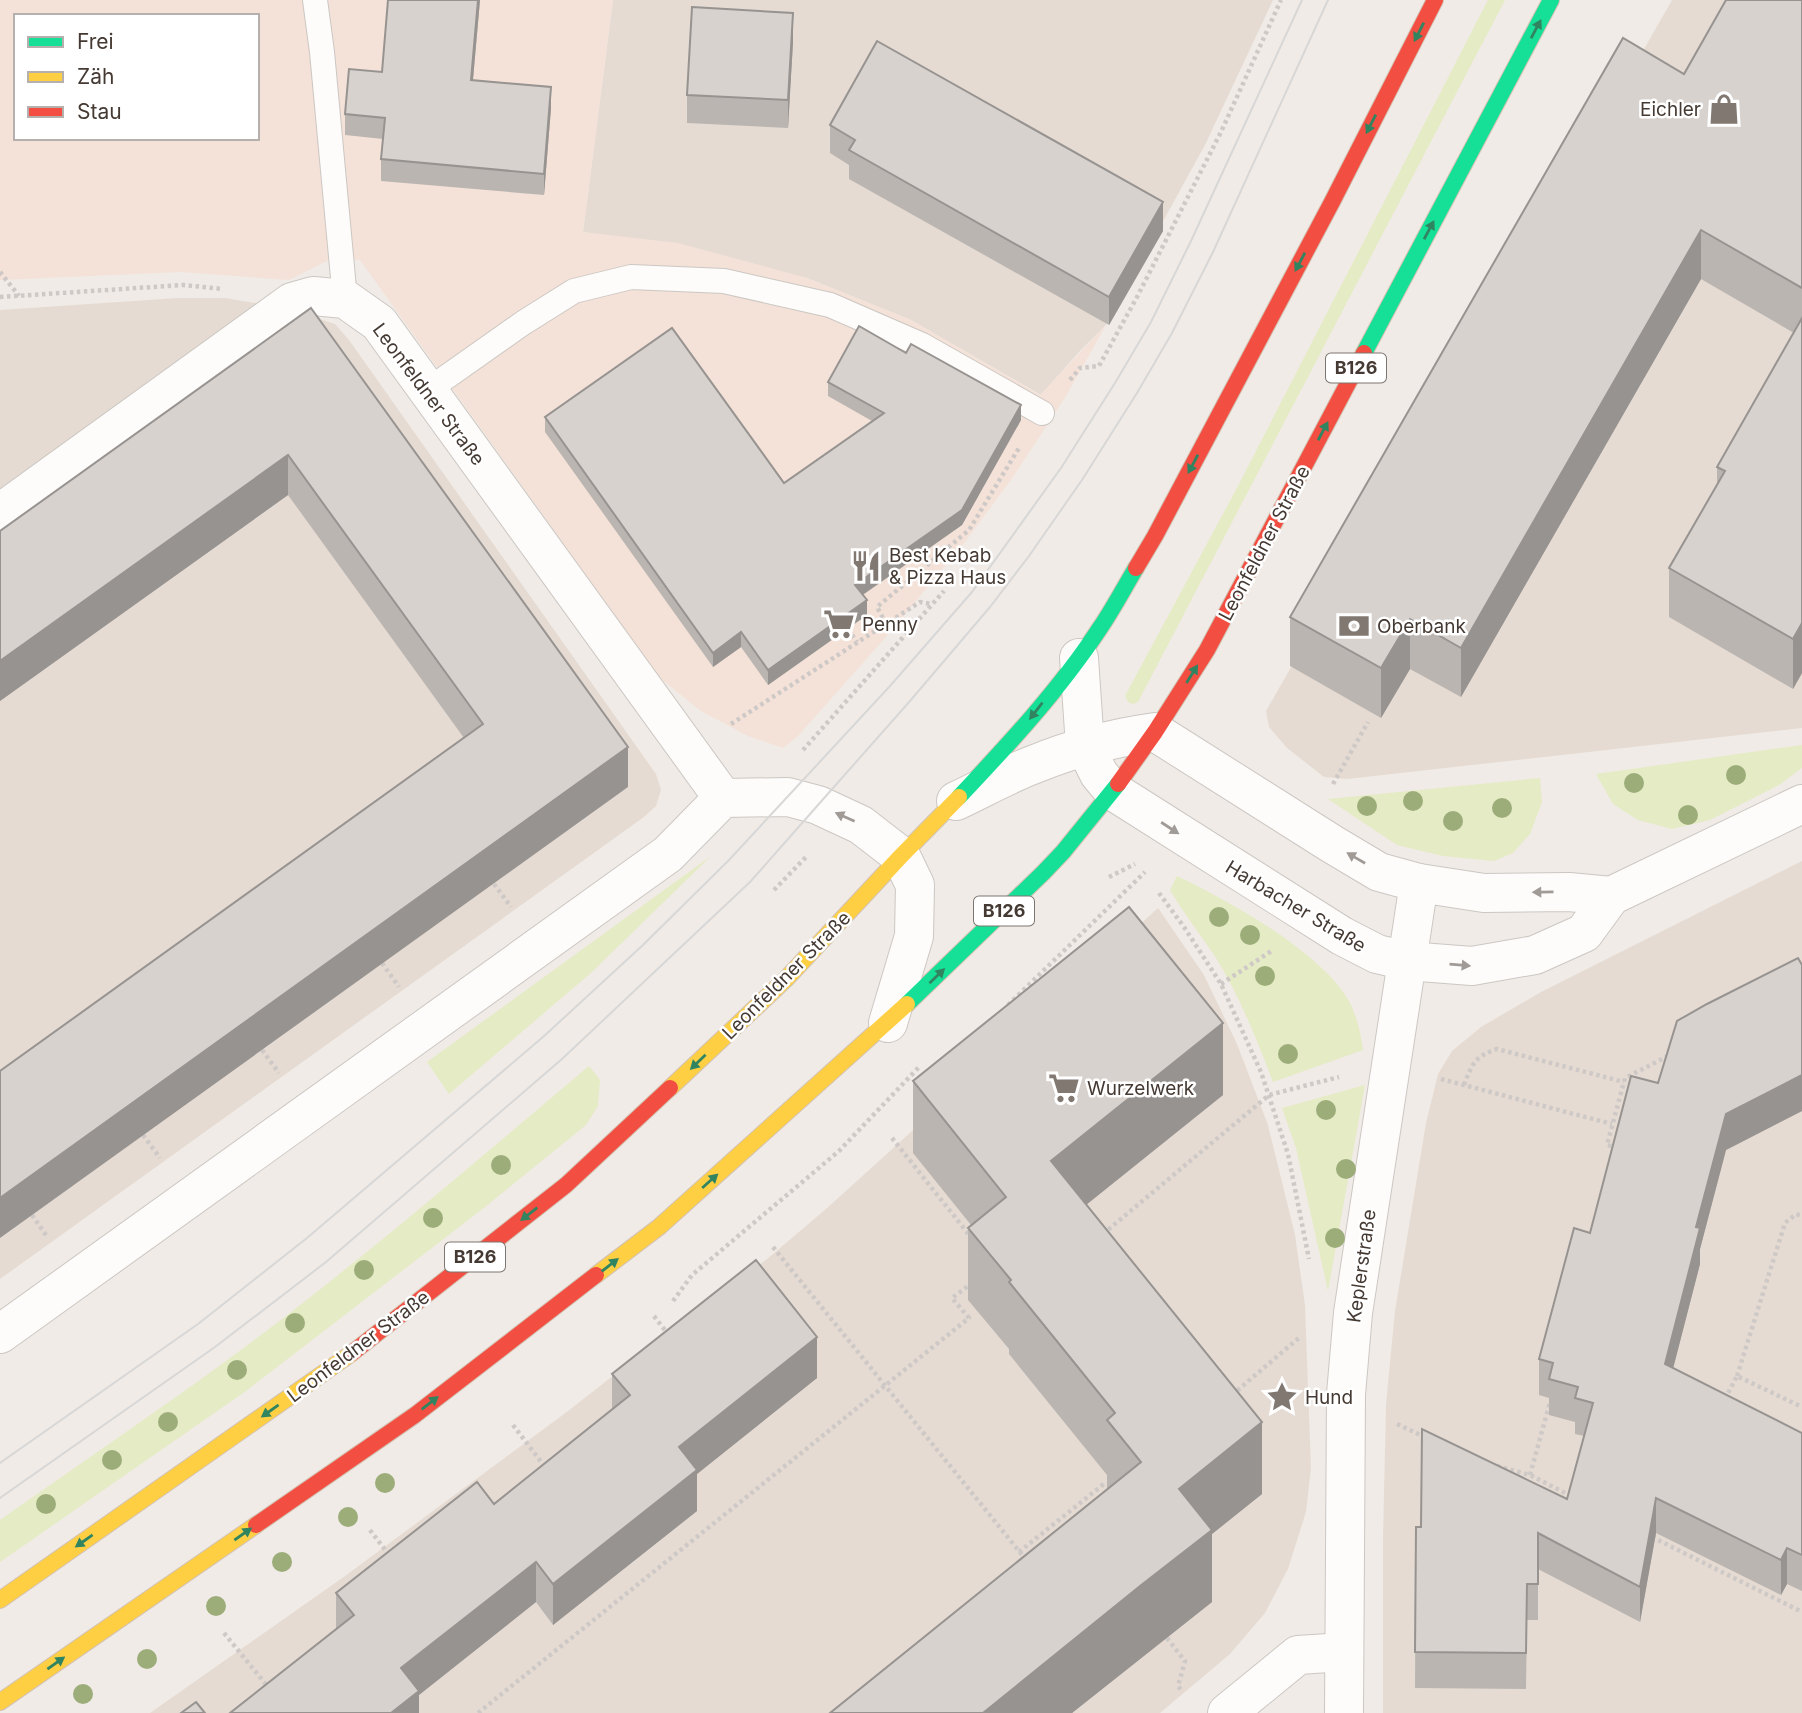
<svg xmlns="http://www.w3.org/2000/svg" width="1802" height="1713" font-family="Inter,sans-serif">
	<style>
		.residential { fill: #e5dbd3 }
		.commercial { fill: #f4e2d8; fill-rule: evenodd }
		.green { fill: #e5ebc4 }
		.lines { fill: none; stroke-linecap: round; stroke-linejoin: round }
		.lane-casing { stroke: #ccc7c2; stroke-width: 26 }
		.street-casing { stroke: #ccc7c2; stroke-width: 40 }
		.fast-casing { stroke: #d3c2b2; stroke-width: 18 }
		.slow-casing { stroke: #d3c2b2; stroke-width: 18 }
		.jam-casing { stroke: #d3c2b2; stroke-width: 18 }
		.path { stroke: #cec9c6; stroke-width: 4.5; stroke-dasharray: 3.5 3.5; stroke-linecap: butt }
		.lane { stroke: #fdfcfb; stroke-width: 24 }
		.street { stroke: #fdfcfb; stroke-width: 38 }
		.fast { stroke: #16e098; stroke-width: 16 }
		.slow { stroke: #ffcf43; stroke-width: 16 }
		.jam { stroke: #f24e42; stroke-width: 16 }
		.tram { stroke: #d8d7d7; stroke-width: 2 }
		.tree { fill: #9cad7a }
		.wall { fill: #bab5b1 }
		.shaded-wall { fill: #979390 }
		.building { fill: #d8d2ce; stroke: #979390; stroke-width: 2 }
		.oneway { fill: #308560 }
		.oneway2 { fill: #a19b97 }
		.labels { text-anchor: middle; stroke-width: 5; stroke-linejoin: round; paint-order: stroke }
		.shield { fill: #fff; stroke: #7d7570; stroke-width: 2 }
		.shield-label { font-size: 18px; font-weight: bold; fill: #453a33 }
		.poi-label { font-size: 19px; fill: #453a33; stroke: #fff; text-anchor: start }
		.street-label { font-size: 19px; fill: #453a33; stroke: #fff }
	</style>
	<rect width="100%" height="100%" fill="#f0ebe6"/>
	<g class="residential">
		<path d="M613,0h660l-68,145 -99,180 -28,28 -37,42 -130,-75 -104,-42 -224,-46z"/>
		<path d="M1672,0h130v728l-455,51 -23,-2 -37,-29 -18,-21 -3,-16z"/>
		<path d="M178,298h47l36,6 -261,185v-179z"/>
		<path d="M317,318l18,6 14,16 307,434 5,16 -5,16 -12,11 -644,462v-749z"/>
		<path d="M1802,861v852h-419v-175l3,-134 9,-93 31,-188 12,-49 14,-23 29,-24 60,-35z"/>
		<path d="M1158,908l46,67 33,69 31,81 27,110 10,70 6,163 -5,44 -18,57 -23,44 -35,41 -70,59h-1010l195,-137 223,-165 133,-104 66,-48 59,-50z"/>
	</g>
	<path class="commercial" d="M0,0h613l-30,232 95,11 129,35 104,42 129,75 66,-70 -40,71 -53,81 -48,65 -80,96 -87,98 -15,12 -35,-12 -47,-25 -41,-33 -300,-418 -27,-2 -44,22 -108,-8 -181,8zM16,16h241v122h-241z"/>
	<g class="green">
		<path d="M1488,0h17l-367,702 -5,2 -5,-2 -3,-6 113,-210z"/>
		<path d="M1802,745v23l-23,17 -69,35 -38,9 -34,-9 -25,-16 -17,-30z"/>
		<path d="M1540,778l2,24 -12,32 -17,19 -19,8 -51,-5 -46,-11 -69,-46z"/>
		<path d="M711,856l-119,116 -143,122 -22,-32z"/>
		<path d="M1177,876c52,25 129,68 164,113 14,18 19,39 22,61l-90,32c-16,-42 -33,-85 -57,-124 -15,-23 -32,-44 -46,-68z"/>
		<path d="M589,1066l11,14 -2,26 -12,19 -101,82 -239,184 -246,171v-42c75,-53 152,-105 226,-159 126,-92 244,-195 363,-295z"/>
		<path d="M1365,1085l-37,206 -32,-143 -14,-40z"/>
	</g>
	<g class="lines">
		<defs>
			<g id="lane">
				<path d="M315,0l7,52 23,247"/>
				<path d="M428,390l95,-67 51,-32 57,-14 93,4 106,24 92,40 120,68"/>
			</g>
			<g id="street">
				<path d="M0,513l292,-211 21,-6 32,3 34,24 344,475"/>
				<path d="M1079,658l6,88 14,28 14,17 229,145 35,18 30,7 65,5 63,-11 49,-22 27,-37 191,-92"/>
				<path d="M956,801c26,-12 52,-27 79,-37 39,-16 78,-26 120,-32l177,112 47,28 40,11 65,10 85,-1 42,4"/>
				<path d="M0,1334l668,-480 55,-56 65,-1 30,8 43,20 40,31 14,29 -1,51 -26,87"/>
				<path d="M1227,1713l71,-58 46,-3"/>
				<path d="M1344,1713l2,-319 7,-81 66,-430"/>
			</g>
			<g id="fast">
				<path d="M1364,353l187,-353"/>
				<path d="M959,797c50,-53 101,-108 141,-169 13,-19 24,-40 36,-60"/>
				<path d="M907,1004l136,-131 20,-21 55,-68"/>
			</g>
			<g id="slow">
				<path d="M670,1088l116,-109 115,-123 58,-59"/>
				<path d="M596,1275l63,-48 248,-223"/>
				<path d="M0,1600l352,-247"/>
				<path d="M0,1702l256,-177"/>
			</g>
			<g id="jam">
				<path d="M1136,568l19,-32 177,-334 103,-202"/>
				<path d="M1118,784l37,-52 52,-82 157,-297"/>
				<path d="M352,1353l214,-168 104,-97"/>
				<path d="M256,1525l159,-110 181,-140"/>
			</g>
		</defs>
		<use href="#lane" class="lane-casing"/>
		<use href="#street" class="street-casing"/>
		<use href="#fast" class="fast-casing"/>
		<use href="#slow" class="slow-casing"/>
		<use href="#jam" class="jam-casing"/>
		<g class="path">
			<path d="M0,272l19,24"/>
			<path d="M0,297l183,-12 40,4"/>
			<path d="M1070,380l10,-12 19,-2 38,-69 84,-165 60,-132"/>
			<path d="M886,624l-9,-17 92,-77 50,-82"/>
			<path d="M848,629l9,13"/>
			<path d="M731,724l189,-122 11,2"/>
			<path d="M803,750l141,-159"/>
			<path d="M1333,784l35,-62"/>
			<path d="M1109,877l26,-13"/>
			<path d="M494,884l17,23"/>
			<path d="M774,890l34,-35"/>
			<path d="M1159,893l25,34 37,57 40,88 27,82 21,105"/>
			<path d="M382,963l17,24"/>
			<path d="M1221,984l52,-34"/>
			<path d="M1008,1005l137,-133"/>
			<path d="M262,1050l17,23"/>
			<path d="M1441,1079l171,45"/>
			<path d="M1464,1085c8,-21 11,-29 33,-36l127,33"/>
			<path d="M143,1135l17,23"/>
			<path d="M892,1138l78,98"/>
			<path d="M1618,1148l-11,-3 18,-67 45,-23"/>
			<path d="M32,1215l16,23"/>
			<path d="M1103,1234l166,-139 70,-18"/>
			<path d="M773,1247l254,314"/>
			<path d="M673,1301l19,-26 147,-124 81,-85"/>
			<path d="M654,1316l14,18"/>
			<path d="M1737,1376l48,-153 11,-9 6,2"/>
			<path d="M1232,1395l68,-58"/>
			<path d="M1725,1399l12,-23 65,31"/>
			<path d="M1397,1424l30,14"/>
			<path d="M513,1425l32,42"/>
			<path d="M1497,1466l33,9 43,22"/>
			<path d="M1530,1475l20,-73"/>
			<path d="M370,1530l19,25"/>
			<path d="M1652,1537l150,75"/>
			<path d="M1019,1552l86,-69"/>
			<path d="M224,1633l44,54"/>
			<path d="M1167,1638l18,23 -7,25 4,5"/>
			<path d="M478,1713l491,-395 -17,-20 20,-15"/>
		</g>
		<use href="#lane" class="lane"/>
		<use href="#street" class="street"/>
		<use href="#fast" class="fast"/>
		<use href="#slow" class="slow"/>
		<use href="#jam" class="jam"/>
		<g class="tram">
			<path d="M0,1463l198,-139 109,-86 236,-201 100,-92 86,-85 161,-174 82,-94 89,-124 54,-85 36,-61 40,-81 111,-241"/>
			<path d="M0,1498l215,-151 111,-85 236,-203 188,-177 68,-77 92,-104 80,-94 39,-51 53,-76 55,-87 35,-60 41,-81 115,-252"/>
		</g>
	</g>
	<g class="tree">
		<circle cx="1736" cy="775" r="10"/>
		<circle cx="1634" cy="783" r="10"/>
		<circle cx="1413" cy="801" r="10"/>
		<circle cx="1367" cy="806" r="10"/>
		<circle cx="1502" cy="808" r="10"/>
		<circle cx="1688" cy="815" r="10"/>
		<circle cx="1453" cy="821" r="10"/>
		<circle cx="1219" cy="917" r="10"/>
		<circle cx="1250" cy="935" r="10"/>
		<circle cx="1265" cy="976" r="10"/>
		<circle cx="1288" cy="1054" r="10"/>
		<circle cx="1326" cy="1110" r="10"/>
		<circle cx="501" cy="1165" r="10"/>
		<circle cx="1346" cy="1169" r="10"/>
		<circle cx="433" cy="1218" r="10"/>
		<circle cx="1335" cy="1238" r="10"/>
		<circle cx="364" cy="1270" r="10"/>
		<circle cx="295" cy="1323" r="10"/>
		<circle cx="237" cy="1370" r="10"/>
		<circle cx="168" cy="1422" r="10"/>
		<circle cx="112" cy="1460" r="10"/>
		<circle cx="385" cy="1483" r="10"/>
		<circle cx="46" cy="1504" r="10"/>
		<circle cx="348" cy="1517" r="10"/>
		<circle cx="282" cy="1562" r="10"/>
		<circle cx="216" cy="1606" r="10"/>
		<circle cx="147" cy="1659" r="10"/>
		<circle cx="83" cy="1694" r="10"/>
	</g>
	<g class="wall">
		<path d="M388,0h92l-7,80 78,28 -7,87 -163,-14v-22l2,-20 -38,-4v-21l37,-42z"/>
		<path d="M1802,0v673l-9,16 -124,-72v-49l48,-83v-18l77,-134 -93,-54 -240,418 -51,-28 -29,49 -91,-52v-49l394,-543z"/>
		<path d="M793,42l-5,86 -101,-5v-28z"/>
		<path d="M830,125l333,106 -54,94 -260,-146v-14l-19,-12z"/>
		<path d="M311,308l317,479 -164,-49 -176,-243 -288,206v-170z"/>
		<path d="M828,382l193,38 -59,105 -99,70 4,20 -99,70 -27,-38 -28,20 -168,-235v-15l239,66 88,-62 -44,-25z"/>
		<path d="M1801,965l1,146 -76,39 -26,99v15l-27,104 129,65v158l-15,-7 -6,11 -125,-62 -16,89 -102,-53v51h-11l-1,69 -111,-1 1,-161h5l146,-28 17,-63 -9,-2v-12l-26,-7v-17l-10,-3v-36l51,-126 68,-150z"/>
		<path d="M913,1081l310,14 -137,110 176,289 -50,40v68l-140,111h-242l277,-223v-15l-98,-121v-5l-41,-49v-72l3,-3 -58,-72z"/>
		<path d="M612,1374l205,4 -120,96v37l-144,114 -17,-23 -117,93v18l-83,-85v-35l158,-89 118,-95z"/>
	</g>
	<g class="shaded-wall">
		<path d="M478,0h2l-9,101v-21z"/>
		<path d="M793,13v29l-5,86v-28z"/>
		<path d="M551,87v21l-7,87v-21z"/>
		<path d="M1163,202v29l-54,94v-28z"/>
		<path d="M1701,230v49l-240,418v-49z"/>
		<path d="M1021,405v15l-59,105 -107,75v-15z"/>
		<path d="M288,455v40l-288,206v-40z"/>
		<path d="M867,600v15l-99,70v-15z"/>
		<path d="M1410,619v50l-29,49v-50z"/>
		<path d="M1802,623v50l-9,16v-50z"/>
		<path d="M741,632v15l-28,20v-14z"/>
		<path d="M628,747v40l-628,451v-40z"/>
		<path d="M1223,1023v72l-172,138v-72z"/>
		<path d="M1802,1075v36l-76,39 -26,99v15l-35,136v-36l31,-137 30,-113z"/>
		<path d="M817,1337v41l-120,96v37l-144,114v-41l126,-137z"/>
		<path d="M1262,1422v72l-50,40v68l-140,111h-89l196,-224z"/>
		<path d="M1656,1498v35l-16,89v-35z"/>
		<path d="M1787,1548v36l-6,11v-35z"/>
		<path d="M536,1562v40l-117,93v18h-28l10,-45z"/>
	</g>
	<g class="building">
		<path d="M388,0h90l-7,80 80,7 -7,87 -163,-15 4,-41 -40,-4 4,-45 33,3z"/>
		<path d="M1726,0h76v288l-101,-58 -240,418 -51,-29 -29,49 -91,-51 333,-579 61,36z"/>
		<path d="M692,7l101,6 -5,87 -101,-5z"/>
		<path d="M877,41l286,161 -54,95 -260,-147 6,-10 -25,-15z"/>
		<path d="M311,308l317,439 -628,451v-127l483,-347 -195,-269 -288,206v-130z"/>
		<path d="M1802,318v305l-9,16 -124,-71 56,-97 -8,-4z"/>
		<path d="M859,326l47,27 5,-9 110,61 -59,105 -107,75 12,15 -99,70 -27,-38 -28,21 -168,-236 127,-89 112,155 100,-70 -56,-31z"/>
		<path d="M1129,907l94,116 -172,138 211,261 -83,67 33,41 -72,56 -157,127h-153l311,-251 -34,-42 8,-7 -106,-131 2,-2 -43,-52 38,-31 -93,-116z"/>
		<path d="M1798,958l4,7v110l-76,39 -30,113 4,1 -35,136 137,69v122l-15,-7 -6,12 -125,-62 -16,89 -102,-54v51h-11l-1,69 -111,-1 1,-125h5l1,-98 145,70 26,-96 -18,-5 3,-11 -29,-8 4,-16 -14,-4 35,-131 16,5 41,-157 27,7 19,-62 30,-17z"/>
		<path d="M756,1260l61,77 -138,110 18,23 -144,114 -17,-22 -135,106 18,23 -28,22h-161l124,-98 -18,-22 141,-111 17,22 136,-109 -18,-21z"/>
		<path d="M196,1702l9,11h-24z"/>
	</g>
	<defs><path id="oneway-solid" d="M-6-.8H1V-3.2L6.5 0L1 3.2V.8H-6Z" transform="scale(1.75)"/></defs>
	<g class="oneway">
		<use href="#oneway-solid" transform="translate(1536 29) rotate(-62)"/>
		<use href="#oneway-solid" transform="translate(1419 32) rotate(117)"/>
		<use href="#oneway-solid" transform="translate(1371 124) rotate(117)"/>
		<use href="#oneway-solid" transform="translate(1429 230) rotate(-62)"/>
		<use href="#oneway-solid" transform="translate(1300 262) rotate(118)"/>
		<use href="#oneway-solid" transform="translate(1323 431) rotate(-62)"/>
		<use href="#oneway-solid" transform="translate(1193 464) rotate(118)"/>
		<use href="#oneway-solid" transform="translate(1192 674) rotate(-58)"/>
		<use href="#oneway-solid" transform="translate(1036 711) rotate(128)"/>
		<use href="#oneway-solid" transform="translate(937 976) rotate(-44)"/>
		<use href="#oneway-solid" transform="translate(698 1062) rotate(136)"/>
		<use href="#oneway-solid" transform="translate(710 1181) rotate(-42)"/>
		<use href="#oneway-solid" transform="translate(529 1214) rotate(142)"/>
		<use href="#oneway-solid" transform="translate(610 1265) rotate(-38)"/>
		<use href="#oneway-solid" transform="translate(430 1403) rotate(-38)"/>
		<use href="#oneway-solid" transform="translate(270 1411) rotate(145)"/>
		<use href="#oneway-solid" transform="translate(243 1534) rotate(-35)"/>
		<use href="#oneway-solid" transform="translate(84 1541) rotate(145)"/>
		<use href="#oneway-solid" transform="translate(56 1663) rotate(-35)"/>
	</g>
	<g class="oneway2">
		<use href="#oneway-solid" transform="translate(845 817) rotate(-156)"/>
		<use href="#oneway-solid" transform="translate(1170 828) rotate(33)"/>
		<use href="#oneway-solid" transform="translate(1356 858) rotate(-150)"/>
		<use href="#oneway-solid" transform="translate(1543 892) rotate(179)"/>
		<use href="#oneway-solid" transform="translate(1460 965) rotate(5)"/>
	</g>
	<defs>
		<symbol id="shop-bare" viewBox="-9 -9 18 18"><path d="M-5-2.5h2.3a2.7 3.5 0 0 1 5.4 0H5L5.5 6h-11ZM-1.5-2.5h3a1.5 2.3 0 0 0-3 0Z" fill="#817872" stroke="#fff" stroke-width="2.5" paint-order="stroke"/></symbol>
		<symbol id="restaurant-bare" viewBox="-9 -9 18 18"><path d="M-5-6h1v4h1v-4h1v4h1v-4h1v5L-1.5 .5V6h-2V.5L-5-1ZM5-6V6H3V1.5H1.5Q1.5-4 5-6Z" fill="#817872" stroke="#fff" stroke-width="2.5" paint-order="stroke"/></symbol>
		<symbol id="supermarket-bare" viewBox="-9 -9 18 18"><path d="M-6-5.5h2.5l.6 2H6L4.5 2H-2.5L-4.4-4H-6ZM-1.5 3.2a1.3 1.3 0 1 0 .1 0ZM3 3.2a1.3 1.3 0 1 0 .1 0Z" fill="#817872" stroke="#fff" stroke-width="2.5" paint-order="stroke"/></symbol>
		<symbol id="bank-bare" viewBox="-9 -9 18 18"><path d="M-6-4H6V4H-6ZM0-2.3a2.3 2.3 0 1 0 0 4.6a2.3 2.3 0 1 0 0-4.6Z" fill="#817872" stroke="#fff" stroke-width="2.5" paint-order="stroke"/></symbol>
		<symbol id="sight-bare" viewBox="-9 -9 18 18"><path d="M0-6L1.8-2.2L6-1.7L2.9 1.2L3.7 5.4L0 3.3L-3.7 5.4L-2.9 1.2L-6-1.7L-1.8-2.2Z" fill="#817872" stroke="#fff" stroke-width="2.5" paint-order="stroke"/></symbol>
	</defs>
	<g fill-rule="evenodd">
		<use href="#shop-bare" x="1702" y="87" width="44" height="44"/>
		<use href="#restaurant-bare" x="844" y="544" width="44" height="44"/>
		<use href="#supermarket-bare" x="817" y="602" width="44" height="44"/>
		<use href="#bank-bare" x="1332" y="604" width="44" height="44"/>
		<use href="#supermarket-bare" x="1042" y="1066" width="44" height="44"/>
		<use href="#sight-bare" x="1260" y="1375" width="44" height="44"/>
	</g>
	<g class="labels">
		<g class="shield">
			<rect x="1326" y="353.5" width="60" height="29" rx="5"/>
			<rect x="974" y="896.5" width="60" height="29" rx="5"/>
			<rect x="445" y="1242.5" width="60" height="29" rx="5"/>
		</g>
		<g class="shield-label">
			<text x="1356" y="374">B126</text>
			<text x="1004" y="917">B126</text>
			<text x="475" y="1263">B126</text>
		</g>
		<g class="poi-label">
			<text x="1701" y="116" text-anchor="end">Eichler</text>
			<text x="889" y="562">Best Kebab<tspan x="889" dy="22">&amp; Pizza Haus</tspan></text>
			<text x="862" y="631">Penny</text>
			<text x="1377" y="633">Oberbank</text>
			<text x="1087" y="1095">Wurzelwerk</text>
			<text x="1305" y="1404">Hund</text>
		</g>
		<g class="street-label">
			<text transform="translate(429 394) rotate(53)" y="7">Leonfeldner Straße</text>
			<text transform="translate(1264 543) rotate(-62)" y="7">Leonfeldner Straße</text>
			<text transform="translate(1296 906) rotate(31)" y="7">Harbacher Straße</text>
			<text transform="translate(786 975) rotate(-45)" y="7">Leonfeldner Straße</text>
			<text transform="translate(1361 1266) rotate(-82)" y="7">Keplerstraße</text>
			<text transform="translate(358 1346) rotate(-37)" y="7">Leonfeldner Straße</text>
		</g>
	</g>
	<rect x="14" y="14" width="245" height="126" fill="#ffffff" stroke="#b5b0ad" stroke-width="2"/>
	<rect x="28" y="37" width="35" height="10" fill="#16e098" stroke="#b5b0ad" stroke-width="2"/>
	<text x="77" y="49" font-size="21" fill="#453a33">Frei</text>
	<rect x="28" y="72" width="35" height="10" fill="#ffcf43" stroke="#b5b0ad" stroke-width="2"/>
	<text x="77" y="84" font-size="21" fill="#453a33">Zäh</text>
	<rect x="28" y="107" width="35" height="10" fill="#f24e42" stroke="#b5b0ad" stroke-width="2"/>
	<text x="77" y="119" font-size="21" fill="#453a33">Stau</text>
</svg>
